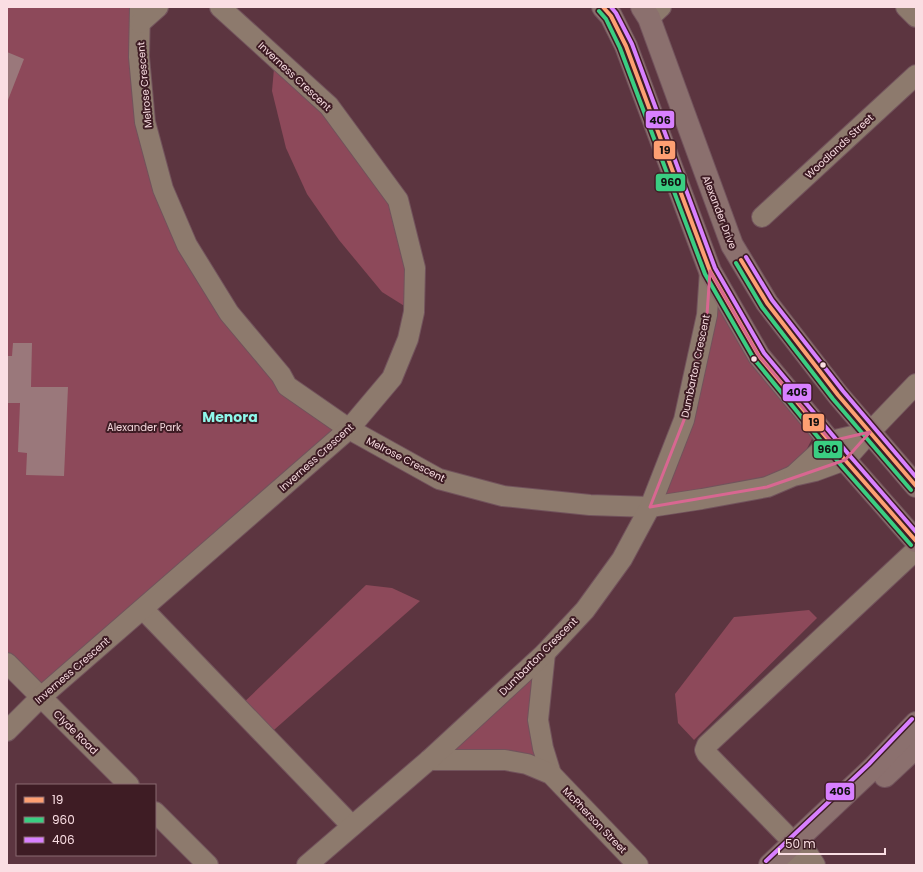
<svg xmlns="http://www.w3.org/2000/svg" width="923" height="872" font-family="Poppins,sans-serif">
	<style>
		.green { fill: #8d495a }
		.building { fill: #9a787b }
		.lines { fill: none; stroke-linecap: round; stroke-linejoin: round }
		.minor-casing { stroke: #72535c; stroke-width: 22 }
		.major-casing { stroke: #72535c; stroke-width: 24 }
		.minor { stroke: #8d7a6d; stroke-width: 20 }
		.major { stroke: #8b706e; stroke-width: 22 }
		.bus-1-casing { stroke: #3e1c24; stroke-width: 7 }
		.bus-2-casing { stroke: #3e1c24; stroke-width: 7 }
		.bus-3-casing { stroke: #3e1c24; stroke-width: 7 }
		.bus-1 { stroke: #fd9f72; stroke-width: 4 }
		.bus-2 { stroke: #3ace82; stroke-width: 4 }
		.bus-3 { stroke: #d880ff; stroke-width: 4 }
		.marked { fill: none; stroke: #d86791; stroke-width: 3; stroke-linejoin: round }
		.bus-dot { fill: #fadee3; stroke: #3e1c24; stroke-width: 1.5 }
		.labels { text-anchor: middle; stroke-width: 4; stroke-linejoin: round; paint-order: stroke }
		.street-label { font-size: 10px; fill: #fadee3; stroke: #3e1c24 }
		.park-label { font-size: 10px; fill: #f2d6db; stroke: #3e1c24 }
		.district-label { font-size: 14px; font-weight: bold; fill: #8ff8eb; stroke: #3e1c24 }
		.line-badge { stroke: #3e1c24; stroke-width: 1.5 }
		.pale-badge-label { font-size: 11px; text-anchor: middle; font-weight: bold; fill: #111 }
	</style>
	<rect width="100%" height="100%" fill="#5c3540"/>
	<g class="green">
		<path d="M7,7h133l5,115 42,123 100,141 62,43 -308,268 -34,-35z"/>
		<path d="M275,57l123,143 16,112 -32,-20 -43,-52 -32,-46 -21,-46 -14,-57z"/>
		<path d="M710,271l104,164 -21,41 -143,31 34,-87z"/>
		<path d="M366,585l26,3 28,13 -154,136 -27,-30z"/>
		<path d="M809,610l8,8 -123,122 -16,-17 -3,-29 59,-77z"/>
		<path d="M545,653l-7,67 13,54 -122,-14z"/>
	</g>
	<g class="building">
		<path d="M7,52l17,7 -16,41h-1z"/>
		<path d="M13,343h19l-1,44h37l-4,89 -38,-1 1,-22 -9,-1 2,-49h-13v-47h5z"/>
	</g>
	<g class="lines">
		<defs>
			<g id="minor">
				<path d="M140,7l-1,50 6,65 18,67 24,56 42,68 52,62 6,11 62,43 90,50 64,17 87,9 60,2 52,-8 65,-12 26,-11 22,-5 30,-11 25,-28 46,-48"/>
				<path d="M906,7l10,10"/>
				<path d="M649,18l12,-11"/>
				<path d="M140,23l18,-16"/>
				<path d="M762,217l154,-142"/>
				<path d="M794,475l37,-34 39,-9"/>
				<path d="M143,609l209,217"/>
				<path d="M545,653l-7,67 5,28 8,26"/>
				<path d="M7,663l122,122"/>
				<path d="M7,731l34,-34 308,-268 43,-51 16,-39 6,-27 1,-44 -17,-68 -69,-94 -109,-99"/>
				<path d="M429,760h76l22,4 24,10 87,91"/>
				<path d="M155,812l53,53"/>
				<path d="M794,843l-1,21 1,1"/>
				<path d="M307,865l122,-105 116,-107 40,-43 37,-51 28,-52 34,-87 23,-105 3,-44"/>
				<path d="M815,865l-9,-14 -12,-8 -87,-89 -2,-4 2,-5 209,-195"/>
			</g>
			<g id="major">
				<path d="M603,7l8,9 15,30 84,225 49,85 86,104 71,81"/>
				<path d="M642,7l7,11 83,227 35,58 71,92 78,91"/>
				<path d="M885,776l31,-29"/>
				<path d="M770,865l103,-97 43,-45"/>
			</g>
		</defs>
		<use href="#minor" class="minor-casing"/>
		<use href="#major" class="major-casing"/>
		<use href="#minor" class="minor"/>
		<use href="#major" class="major"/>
		<defs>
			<g id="bus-1">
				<path d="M603,7l8,9 15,30 84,225 49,85 86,104 71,81"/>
				<path d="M741,260l26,43 71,92 78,91"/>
			</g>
			<g id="bus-2">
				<path d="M599,11l7,8 14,29 85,226 49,85 86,105 71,81"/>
				<path d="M736,263l26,44 71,92 78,91"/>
			</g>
			<g id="bus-3">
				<path d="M611,7l5,6 16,31 83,224 49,85 86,103 66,76"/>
				<path d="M746,257l26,43 71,91 73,86"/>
				<path d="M766,861l103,-97 43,-45"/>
			</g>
		</defs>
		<use href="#bus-1" class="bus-1-casing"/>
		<use href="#bus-2" class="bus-2-casing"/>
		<use href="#bus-3" class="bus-3-casing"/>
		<use href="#bus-1" class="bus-1"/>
		<use href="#bus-2" class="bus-2"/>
		<use href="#bus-3" class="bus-3"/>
	</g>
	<path class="marked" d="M710,271l49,85 72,85 39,-9 -25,28 -78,27 -117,20 34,-87 23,-105z"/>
	<g class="bus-dot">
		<circle cx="754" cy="359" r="3.5"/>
		<circle cx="823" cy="365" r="3.5"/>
	</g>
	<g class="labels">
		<g class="street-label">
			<text transform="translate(295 76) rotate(43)" y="4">Inverness Crescent</text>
			<text transform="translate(144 85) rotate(-95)" y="4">Melrose Crescent</text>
			<text transform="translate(839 146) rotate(-43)" y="4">Woodlands Street</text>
			<text transform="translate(720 212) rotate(69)" y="4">Alexander Drive</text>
			<text transform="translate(695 366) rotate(-78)" y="4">Dumbarton Crescent</text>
			<text transform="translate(316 457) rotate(-42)" y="4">Inverness Crescent</text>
			<text transform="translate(406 459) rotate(27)" y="4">Melrose Crescent</text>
			<text transform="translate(538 656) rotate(-45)" y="4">Dumbarton Crescent</text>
			<text transform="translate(72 670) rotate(-41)" y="4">Inverness Crescent</text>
			<text transform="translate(76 732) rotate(45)" y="4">Clyde Road</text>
			<text transform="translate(595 820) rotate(46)" y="4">McPherson Street</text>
		</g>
		<g class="park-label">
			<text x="144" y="431">Alexander Park</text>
		</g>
		<g class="district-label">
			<text x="230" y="422">Menora</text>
		</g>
	</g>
	<g class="line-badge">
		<rect x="645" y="110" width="30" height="19" rx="4" fill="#d880ff"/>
		<rect x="653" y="140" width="23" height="20" rx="4" fill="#fd9f72"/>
		<rect x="655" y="173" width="31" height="19" rx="4" fill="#3ace82"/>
		<rect x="782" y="383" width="30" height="19" rx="4" fill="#d880ff"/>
		<rect x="802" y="413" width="23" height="19" rx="4" fill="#fd9f72"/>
		<rect x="813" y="440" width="30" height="19" rx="4" fill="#3ace82"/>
		<rect x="825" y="782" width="30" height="19" rx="4" fill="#d880ff"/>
	</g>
	<g class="pale-badge-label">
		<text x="660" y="124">406</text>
		<text x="665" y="154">19</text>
		<text x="671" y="186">960</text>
		<text x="797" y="396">406</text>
		<text x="814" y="426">19</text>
		<text x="828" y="453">960</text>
		<text x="840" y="795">406</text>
	</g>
	<rect width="923" height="872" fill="none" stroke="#fadee3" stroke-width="16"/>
	<rect x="16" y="784" width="140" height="72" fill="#3e1c24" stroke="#896a70"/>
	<rect x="24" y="797" width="20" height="6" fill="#fd9f72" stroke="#896a70"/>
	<text x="52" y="804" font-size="12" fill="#fadee3">19</text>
	<rect x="24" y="817" width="20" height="6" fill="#3ace82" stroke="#896a70"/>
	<text x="52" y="824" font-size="12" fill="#fadee3">960</text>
	<rect x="24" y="837" width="20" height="6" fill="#d880ff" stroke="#896a70"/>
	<text x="52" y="844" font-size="12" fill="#fadee3">406</text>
	<path d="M779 848v6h106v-6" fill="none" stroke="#fadee3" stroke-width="2"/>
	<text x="785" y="848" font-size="12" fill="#fadee3" stroke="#3e1c24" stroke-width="3" paint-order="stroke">50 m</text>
</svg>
